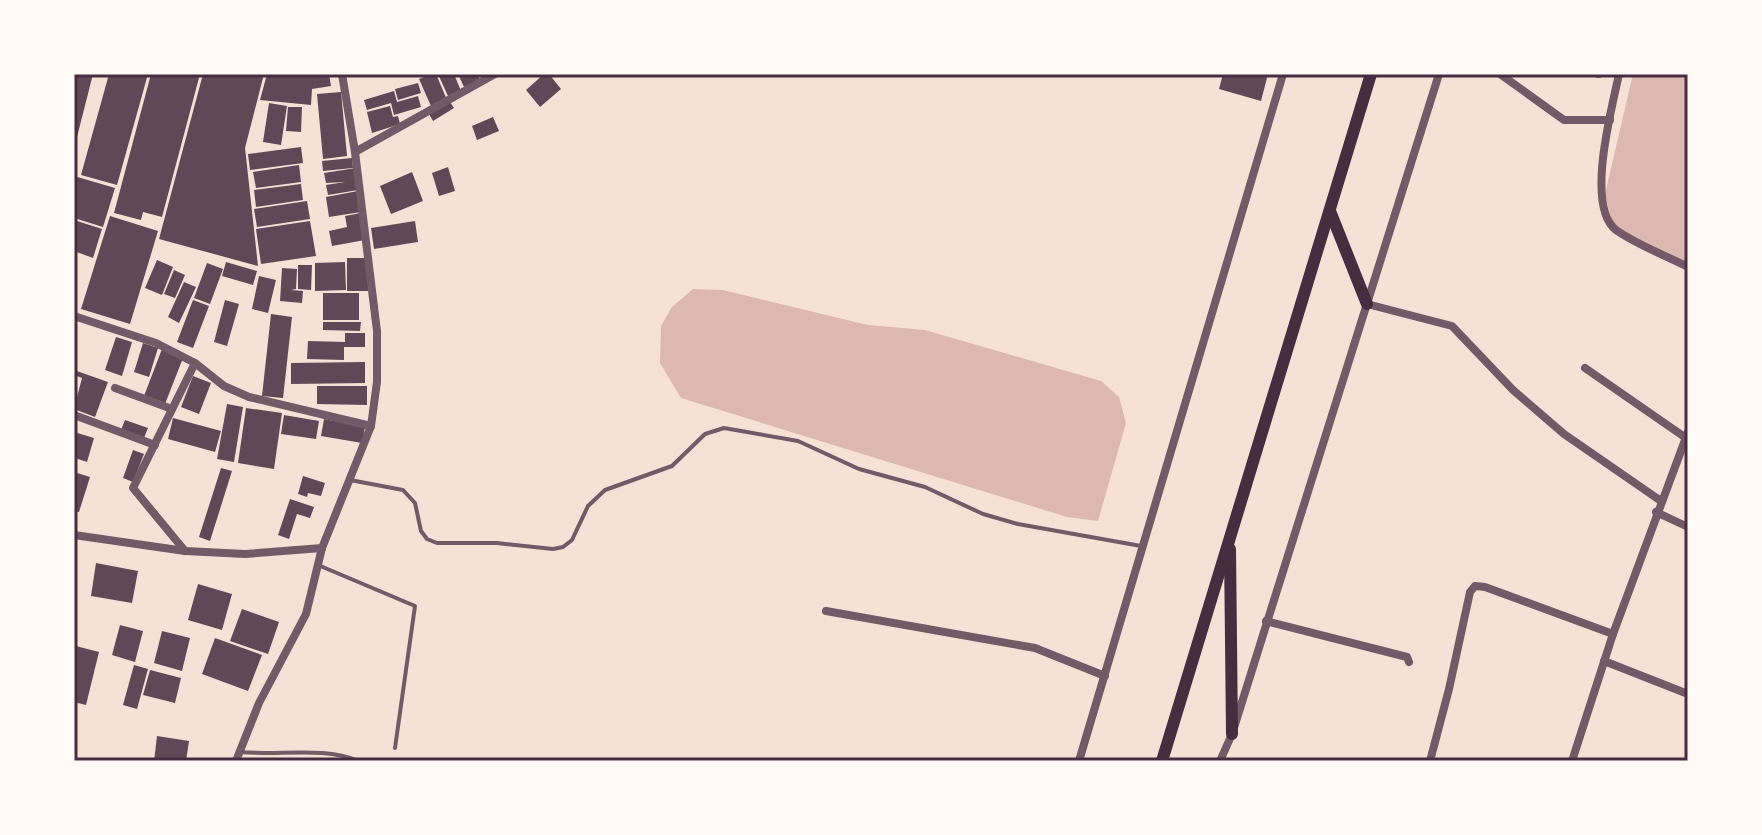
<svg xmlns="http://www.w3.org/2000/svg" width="1762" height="835" font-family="Arial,sans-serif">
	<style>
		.water { fill: #dcb8b0 }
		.building { fill: #644757 }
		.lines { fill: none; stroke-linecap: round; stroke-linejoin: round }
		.service { stroke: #755966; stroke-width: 4 }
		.minor { stroke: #755966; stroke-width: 8 }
		.primary { stroke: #4a2c40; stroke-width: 12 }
		.neatline { fill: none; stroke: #4a2c40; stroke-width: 3 }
	</style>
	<rect width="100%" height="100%" fill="#f7e1d7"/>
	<g class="water">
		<path d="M1633,74h55v193l-61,-31 -15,-13 -7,-29z"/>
		<path d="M693,289l30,1 145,35 57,5 176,51 18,16 7,26 -28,98 -31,-4 -386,-119 -21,-35 1,-37 11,-19z"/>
	</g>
	<g class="building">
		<path d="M74,74h19l-18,71h-1z"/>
		<path d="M109,74h39l-31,111 -36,-10z"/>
		<path d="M151,74h49l-38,143 -19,-5 -2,8 -27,-7z"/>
		<path d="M203,74h61l-19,74 13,118 -99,-27z"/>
		<path d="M267,74h62l2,12 -19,3 -1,16 -51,-5z"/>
		<path d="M432,74h4l11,26 -16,6 -12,-27z"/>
		<path d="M438,74h16l7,17 -13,5z"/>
		<path d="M458,74h20l2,6 -16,7z"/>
		<path d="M544,74h5l12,15 -21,18 -14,-17z"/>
		<path d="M1223,74h45l-7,27 -42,-12z"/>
		<path d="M418,83l3,10 -23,7 -3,-11z"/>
		<path d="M394,91l3,11 21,-6 3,11 -27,8 -3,-12 -24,7 -3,-10z"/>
		<path d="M341,92l6,64 -24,3 -6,-65z"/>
		<path d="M450,102l4,6 -21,13 -4,-7z"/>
		<path d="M269,103l18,3 -6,39 -18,-3z"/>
		<path d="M390,106l3,11 5,-1 2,8 -28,9 -5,-21z"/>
		<path d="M288,107h14l-1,25 -15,-1z"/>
		<path d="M493,117l6,14 -22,9 -5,-14z"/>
		<path d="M301,147l2,16 -53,7 -2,-16z"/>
		<path d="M352,158l1,10 -30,3 -1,-10z"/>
		<path d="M299,165l2,17 -45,6 -3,-16z"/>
		<path d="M448,167l7,24 -16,5 -7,-23z"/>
		<path d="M356,168l2,22 -30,5 -2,-10 19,-3 -19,1 -2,-10z"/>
		<path d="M412,172l11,29 -32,13 -11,-28z"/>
		<path d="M74,176l41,12 -12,39 -29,-9z"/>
		<path d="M301,184l2,16 -47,7 -2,-17z"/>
		<path d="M358,191l3,21 -32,5 -3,-20z"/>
		<path d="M307,201l3,18 -53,8 -3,-18z"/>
		<path d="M361,213l4,27 -33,6 -3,-15 18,-4 -2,-11z"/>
		<path d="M110,216l48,15 -28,93 -49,-15z"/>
		<path d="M74,220l28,9 -9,29 -19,-7z"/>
		<path d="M310,221l6,35 -55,8 -5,-35z"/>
		<path d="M415,221l3,21 -44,7 -3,-21z"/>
		<rect x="347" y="258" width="21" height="33"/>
		<path d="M157,260l16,7 -11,28 -17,-7z"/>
		<path d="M226,262l31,9 -4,14 -31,-9z"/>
		<path d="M345,262l1,28 -31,1v-28z"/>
		<path d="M207,263l16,6 -13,35 -16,-6z"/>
		<path d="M298,265h14l-1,25 -13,-1z"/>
		<path d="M282,268l15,1 -1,20 -5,1 12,1 -1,12 -22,-2z"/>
		<path d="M174,270l11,5 -10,23 -11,-4z"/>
		<path d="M259,276l17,4 -8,33 -16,-4z"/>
		<path d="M184,282l12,5 -17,36 -11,-6z"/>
		<rect x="323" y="293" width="36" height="27"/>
		<path d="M193,300l16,6 -16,42 -16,-6z"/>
		<path d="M225,300l14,4 -12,42 -13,-4z"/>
		<path d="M271,314l21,3 -9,81 -21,-2z"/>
		<path d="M323,322h38l-1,9 -37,-1z"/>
		<path d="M345,333h20v14h-21v13l-37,-1 1,-18 37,1z"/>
		<path d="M116,337l16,5 -10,34 -17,-6z"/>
		<path d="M143,343l15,5 -9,29 -15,-5z"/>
		<path d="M162,349l21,9 -18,46 -21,-8z"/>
		<path d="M365,362v21l-74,1v-21z"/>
		<path d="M74,370l34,12 -13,35 -21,-8 8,-31 -8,-3z"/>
		<path d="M193,376l18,7 -12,31 -18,-7z"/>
		<path d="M317,386h50v19l-50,-1z"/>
		<path d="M227,404l16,3 -9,55 -17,-3z"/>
		<path d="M246,408l36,5 -8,56 -36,-6z"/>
		<path d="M284,415l35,6 -3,18 -35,-5z"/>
		<path d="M173,418l48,13 -6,21 -47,-13z"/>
		<path d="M324,419l41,8 -3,16 -41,-7z"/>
		<path d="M125,420l23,8 -4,10 -23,-8z"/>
		<path d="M74,432l20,6 -7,24 -12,-4z"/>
		<path d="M133,450l11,4 -11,28 -10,-4z"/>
		<path d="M221,468l11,3 -22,70 -11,-4z"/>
		<path d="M74,472l16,5 -11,35 -5,-1z"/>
		<path d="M303,476l22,7 -4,13 -13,-3 -1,4 -9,-3z"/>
		<path d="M290,499l24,8 -4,11 -13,-4 -8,25 -11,-4z"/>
		<path d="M96,563l42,8 -6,32 -41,-7z"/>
		<path d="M198,584l34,10 -10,36 -34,-10z"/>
		<path d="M242,609l37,13 -11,32 -38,-13z"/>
		<path d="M120,625l23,6 -8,31 -23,-7z"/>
		<path d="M162,631l28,7 -8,33 -28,-8z"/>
		<path d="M215,638l47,17 -14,36 -46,-17z"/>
		<path d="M76,646l23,6 -13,53 -12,-3z"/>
		<path d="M134,665l14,4 -11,40 -14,-4z"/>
		<path d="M150,670l31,8 -6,25 -32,-8z"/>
		<path d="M157,736l32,5 -3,20h-32z"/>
	</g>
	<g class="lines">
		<g class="service">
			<path d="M350,480l53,10 12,13 6,28 6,8 10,4h60l56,6 10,-2 9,-7 16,-34 17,-16 67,-24 33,-32 19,-6 74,13 61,28 66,18 58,27 35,10 123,22"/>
			<path d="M318,565l97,41 -20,142"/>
			<path d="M240,752c39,4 82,-6 119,9"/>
		</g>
		<g class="minor">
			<path d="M1500,74l64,46h46"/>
			<path d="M1598,74h1"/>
			<path d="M1619,74c-7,34 -34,132 -3,156 21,15 49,25 72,37"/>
			<path d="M355,152l140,-78"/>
			<path d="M1367,304l85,22 61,64 51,44 97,67"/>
			<path d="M74,316l82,27 39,20 29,23 25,11 122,29"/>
			<path d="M1585,368l101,70"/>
			<path d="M115,388l57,21"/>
			<path d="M74,415l81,30"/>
			<path d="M1656,512l32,15"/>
			<path d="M74,535l111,16 60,3 77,-6"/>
			<path d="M185,551l-52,-63 62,-125"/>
			<path d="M826,611l209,37 70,28"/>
			<path d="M1266,621l141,36 2,5"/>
			<path d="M1604,661l84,33"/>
			<path d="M236,761l23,-58 47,-89 16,-66 49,-122 6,-44v-51l-22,-179 -13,-78"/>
			<path d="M1079,761l204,-687"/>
			<path d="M1220,761l12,-27 207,-660"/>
			<path d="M1430,761l19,-72 21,-97 5,-6 10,1 128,47"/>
			<path d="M1572,761l41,-127 75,-202"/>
		</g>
		<g class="primary">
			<path d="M1330,211l37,93"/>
			<path d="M1230,549l2,185"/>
			<path d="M1162,761l209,-687"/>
		</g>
	</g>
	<rect width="1762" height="835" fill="none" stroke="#fffaf5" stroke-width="152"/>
	<rect x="76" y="76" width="1610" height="683" class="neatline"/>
</svg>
